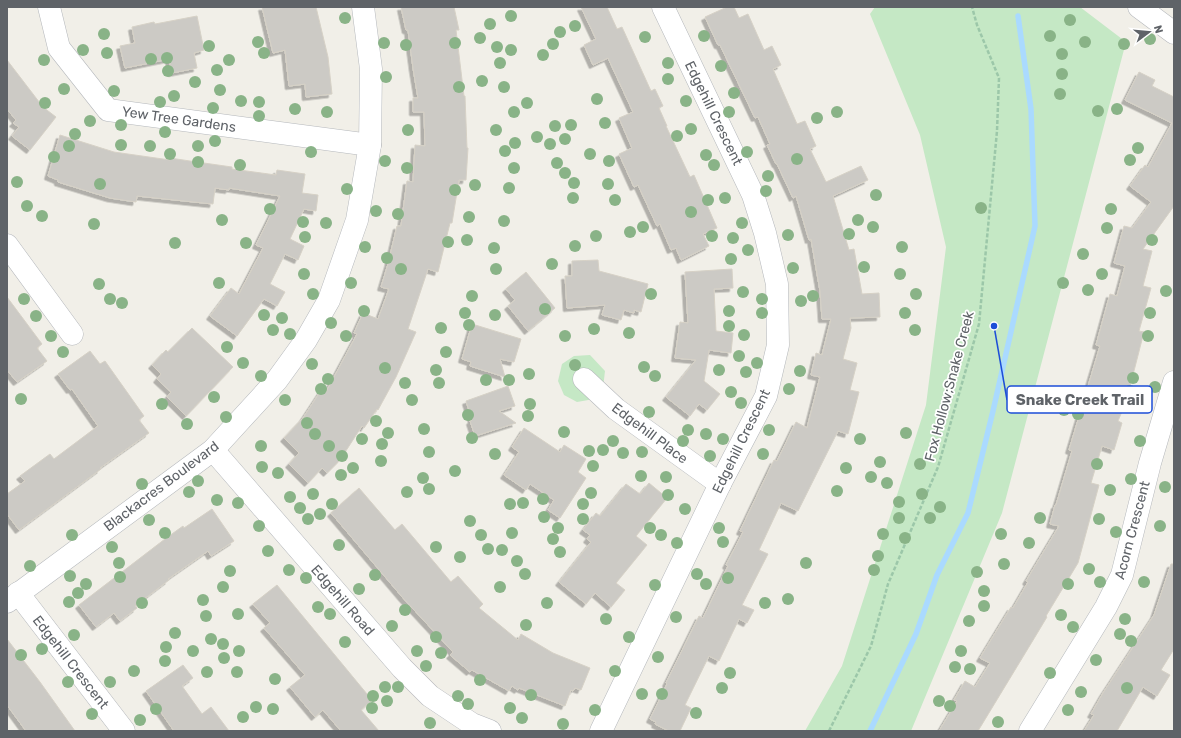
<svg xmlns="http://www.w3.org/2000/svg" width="1181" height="738" font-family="Rubik,sans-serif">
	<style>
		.green { fill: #c5e8c5 }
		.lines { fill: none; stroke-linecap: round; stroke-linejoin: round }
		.stream { stroke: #aadaff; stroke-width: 5.5 }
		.building { fill: #cccac5; stroke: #d6d1c6; filter: url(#shadow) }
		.minor-casing { stroke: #b5b8bc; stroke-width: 23 }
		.path { stroke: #9cc7a9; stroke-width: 2.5; stroke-dasharray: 4 2; stroke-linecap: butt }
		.minor { stroke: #fff; stroke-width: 22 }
		.tree { fill: #89b387 }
		.labels { text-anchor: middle; stroke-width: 3.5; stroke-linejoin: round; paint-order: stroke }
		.street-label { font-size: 14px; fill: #5f6368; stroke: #fff }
		.leader { fill: none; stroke: #1d4ed8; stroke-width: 1.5 }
		.callout-dot { fill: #1d4ed8; stroke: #fff; stroke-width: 1.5 }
		.callout { fill: #fff; stroke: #1d4ed8; stroke-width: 1.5 }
		.callout-label { font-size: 15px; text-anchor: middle; font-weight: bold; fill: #5f6368 }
	</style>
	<defs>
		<filter id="shadow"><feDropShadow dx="-3.5" dy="3.5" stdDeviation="0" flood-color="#0004"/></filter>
	</defs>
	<rect width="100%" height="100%" fill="#f1efe8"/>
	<g class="green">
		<path d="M875,7h205l46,35 -124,471 -91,218h-106l37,-65 84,-261 20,-158 -26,-112 -50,-121z"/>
		<path d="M590,355l15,16 -2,17 -9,11 -17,3 -13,-7 -6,-14 4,-17 12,-8z"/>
	</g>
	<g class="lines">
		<path class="stream" d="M870,731l46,-97 21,-59 31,-62 25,-102 42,-185 -4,-117 -13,-93"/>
	</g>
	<g class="building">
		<path d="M262,7h54l12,50 4,37 -26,3 -1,-13 -16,2 -4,-36 -12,3z"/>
		<path d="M401,7h53l5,23h-3l8,66h1l2,52h1l-2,32h-7l-7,43h-2l-12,49 -10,-3 -20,60 8,3 -20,45 -18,33 -1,-1 -13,19 -2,-2 -22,34 -13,13 -5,-5 -14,15 -19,-19 10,-11 -15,-15 19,-20 19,-29 4,3 31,-58 -3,-1 9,-20 15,6 11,-30 -8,-2 7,-23 9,-38h4l6,-45 6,1 2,-37 10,1 -1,-34h-11v-14h5l-5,-30 -5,-38h-2z"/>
		<path d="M581,7h26l10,22 5,-2 29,64 4,-2 8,17 -4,2 8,18h-1l24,51 4,-2 23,53 -14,6 6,12 -28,14 -5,-12 -5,2 -11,-26 -3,2 -19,-41 -4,2 -15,-33 13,-6 -13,-30 14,-6 -25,-54 -15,7 -9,-20 12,-6z"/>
		<path d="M727,7h7l5,11 9,-4 16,36 8,-4 9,19 -8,4 24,55 8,-3 11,25 -6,3 16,33 35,-16 7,14 -35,16 16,54 5,-1 8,45 17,-1 1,24 -30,1 1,10 -8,31 14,4 -7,27 9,2 -11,42 -10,-3 -40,80 -17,-8 -22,47 9,4 -26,51 12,5 -7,13 -8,-4 -20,42 -10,-5 -24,49 6,3 -11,23h-11l-14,-7 1,-2 -6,-3 17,-35 -1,-1 33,-67 4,2 25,-52 -2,-1 17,-33 -3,-1 34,-71 3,1 19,-39 11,6 13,-51 -9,-2 5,-22 6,2 9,-36h-9l-2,-28 -9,-52 -2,1 -13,-44 -3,2 -16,-34h-1l-9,-19 3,-1 -12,-27 -3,1 -35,-73h-2l-13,-28z"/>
		<path d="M197,16l7,34 -10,3 3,15 -25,5 -3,-14 -44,9 -5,-22 15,-3 -3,-16 22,-5 1,2z"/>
		<path d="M7,60l36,47 13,10 -26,33 -18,-14 7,-9 -6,-4 3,-3 -9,-11z"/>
		<path d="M1139,72l16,8 -3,6 22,11v109l-31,43 9,2 -9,35 8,2 -12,43 5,1 -18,70 -8,19 4,2 -8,27 -12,-4 -11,37 8,2 -21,78 -32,53 1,1 -12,20 -57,94h-39l18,-30 -3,-1 11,-19 10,6 15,-24 -10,-5 31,-51 2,1 15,-26 -2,-1 33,-55 -9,-2 5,-19h1l16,-54 -3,-1 31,-104 -4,-1 14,-51 7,2 8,-30 -11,-3 10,-37 8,2 19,-26 -21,-16 15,-21 3,2 24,-44 -47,-23z"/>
		<path d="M60,135l54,17 56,8v-2l20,3 42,6v2l44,6 1,-5 28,4 -3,19 16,2 -2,16 -12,-2 -14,30 14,7 -6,14 -13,-6 -15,30 15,8 -8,14 -13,-7 -27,37 -27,-20 21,-28 8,6 24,-46 -7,-3 24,-49 -51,-8v2l-14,-2 -2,16 -76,-8 -1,6 -26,-4 -52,-16v-2l-10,-4z"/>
		<path d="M598,260l1,11 49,13 -7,28 -7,-2v3l-10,-3 -3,10 -19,-5 3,-10 -38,3 -2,-32h7v-15z"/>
		<path d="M732,269l1,19 -19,1 2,42 17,2 -2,20 -22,-3 -5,31 16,13 -13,16 -8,-6 -9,12 -24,-19 30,-37 -21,-2 5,-36 8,1 -3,-51z"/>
		<path d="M526,272l29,36 -27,23 -20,-25 7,-6 -9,-11z"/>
		<path d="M7,297l35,47 -5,4 10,13 -30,21 -10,-12z"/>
		<path d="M472,324l49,15 -7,23 -14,-3 5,18 -35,-11 1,-4 -9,-3z"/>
		<path d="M192,328l41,39 -47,49 -19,-19 4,-5 -14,-13 4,-5 -9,-9 14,-15 2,2z"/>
		<path d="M90,351l10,13 5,-3 39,55 -5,4 10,13 -49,35 1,1 -82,61 -12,-16v-20l18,-13 -5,-5 30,-22 4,5 44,-33 -26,-37 -2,1 -12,-16z"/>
		<path d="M508,386l7,20 -16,5 17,12 -41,13 -5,-15 2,-1 -6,-19z"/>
		<path d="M524,428l36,24 4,-7 22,14 -8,13 8,6 -26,40 -12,-8 6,-10 -24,-16 -4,6 -22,-15 15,-23 -7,-5z"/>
		<path d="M649,483l18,15 -31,38 11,9 -31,38 9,7 -14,17 -16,-14 -9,11 -27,-22 32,-40 -4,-3 3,-4 -7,-5 13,-17 4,3 26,-32 14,10z"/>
		<path d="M359,488l36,42 7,-6 49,58 7,-6 25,28 -4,4 39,32 3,-6 32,19 37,15 -9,22 -6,-2 -2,3 -2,-1 -6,16 -46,-18 -1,2 -6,-4 -3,5 -37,-21 -2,2 -20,-17 3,-3 -50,-54 -72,-85z"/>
		<path d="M212,509l22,32 -23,15 -3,-5 -40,28 1,1 -34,26 2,2 -17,13 -6,-8 -18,14 -17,-22 86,-66 18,-13 1,2z"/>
		<path d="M1171,564h3v85l-13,21 9,5 -13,21 -14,-9 -26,44h-33l10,-16 -3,-1 12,-21 51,-78z"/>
		<path d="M277,585l95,115 -11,10 18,21h-38l-18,-21 -8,7 -25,-30 15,-12 -41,-47 6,-5 -17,-19z"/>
		<path d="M7,639l33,43 35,49h-49l-19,-26z"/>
		<path d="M183,665l10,13 -11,8 20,28 9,-7 18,24h-55l-28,-40z"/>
	</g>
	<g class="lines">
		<defs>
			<g id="minor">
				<path d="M49,7l10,41 49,62 262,35"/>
				<path d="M1139,7l35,26"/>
				<path d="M7,245l65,89"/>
				<path d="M584,379l32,30 104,75"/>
				<path d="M213,450l189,218 28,28 42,28 18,7"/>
				<path d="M18,593l106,138"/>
				<path d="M7,602l206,-152 64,-70 29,-40 23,-40 28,-80 13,-75 1,-76 -8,-62"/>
				<path d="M601,731l119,-247 46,-88 12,-51 -1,-61 -12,-51 -12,-38 -90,-188"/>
				<path d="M1030,731l76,-124 16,-32 28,-112 24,-81"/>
			</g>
		</defs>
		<use href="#minor" class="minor-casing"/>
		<path class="path" d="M829,731l42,-85 17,-62 50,-117 41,-143 18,-193 2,-53 -22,-53 -5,-18"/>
		<use href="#minor" class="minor"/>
	</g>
	<g class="tree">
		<circle cx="511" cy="16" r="6"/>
		<circle cx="345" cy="18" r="6"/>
		<circle cx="1070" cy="20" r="6"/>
		<circle cx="490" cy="24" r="6"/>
		<circle cx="575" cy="26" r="6"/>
		<circle cx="560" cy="32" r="6"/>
		<circle cx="104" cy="34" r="6"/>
		<circle cx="704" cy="36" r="6"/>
		<circle cx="1050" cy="36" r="6"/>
		<circle cx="645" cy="37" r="6"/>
		<circle cx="480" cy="38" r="6"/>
		<circle cx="1150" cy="39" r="6"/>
		<circle cx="258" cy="42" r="6"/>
		<circle cx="1085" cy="42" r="6"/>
		<circle cx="384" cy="43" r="6"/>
		<circle cx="455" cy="43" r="6"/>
		<circle cx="553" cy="44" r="6"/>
		<circle cx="1124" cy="44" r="6"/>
		<circle cx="406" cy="45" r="6"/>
		<circle cx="209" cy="46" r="6"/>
		<circle cx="497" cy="47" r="6"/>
		<circle cx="83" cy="50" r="6"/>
		<circle cx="511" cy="50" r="6"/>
		<circle cx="107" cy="53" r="6"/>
		<circle cx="264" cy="53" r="6"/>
		<circle cx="1062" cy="54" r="6"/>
		<circle cx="543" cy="55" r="6"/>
		<circle cx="167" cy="58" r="6"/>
		<circle cx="151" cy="59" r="6"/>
		<circle cx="44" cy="60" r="6"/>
		<circle cx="229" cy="60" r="6"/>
		<circle cx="500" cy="63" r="6"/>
		<circle cx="668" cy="63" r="6"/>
		<circle cx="721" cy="66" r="6"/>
		<circle cx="217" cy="70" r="6"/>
		<circle cx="168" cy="71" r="6"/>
		<circle cx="1062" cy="74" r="6"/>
		<circle cx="386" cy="77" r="6"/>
		<circle cx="668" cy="79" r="6"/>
		<circle cx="482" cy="81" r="6"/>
		<circle cx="195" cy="82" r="6"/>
		<circle cx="459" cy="87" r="6"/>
		<circle cx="504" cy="87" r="6"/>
		<circle cx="64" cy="89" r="6"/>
		<circle cx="220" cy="90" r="6"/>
		<circle cx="114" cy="91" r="6"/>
		<circle cx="734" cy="93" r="6"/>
		<circle cx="1060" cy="94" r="6"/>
		<circle cx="174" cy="96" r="6"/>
		<circle cx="597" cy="99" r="6"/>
		<circle cx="241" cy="101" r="6"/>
		<circle cx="686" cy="101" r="6"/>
		<circle cx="160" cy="102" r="6"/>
		<circle cx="259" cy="102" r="6"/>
		<circle cx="45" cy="103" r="6"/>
		<circle cx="527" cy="103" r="6"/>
		<circle cx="213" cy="108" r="6"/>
		<circle cx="295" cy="109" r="6"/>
		<circle cx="1117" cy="109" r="6"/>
		<circle cx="1098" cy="111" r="6"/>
		<circle cx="327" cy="112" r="6"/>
		<circle cx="514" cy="112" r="6"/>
		<circle cx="729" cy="112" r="6"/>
		<circle cx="837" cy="112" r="6"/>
		<circle cx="259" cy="116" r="6"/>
		<circle cx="817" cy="118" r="6"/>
		<circle cx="90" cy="121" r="6"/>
		<circle cx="605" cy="123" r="6"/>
		<circle cx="121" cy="125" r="6"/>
		<circle cx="571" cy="125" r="6"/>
		<circle cx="555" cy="126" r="6"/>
		<circle cx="691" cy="129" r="6"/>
		<circle cx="408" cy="130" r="6"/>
		<circle cx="496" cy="130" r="6"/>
		<circle cx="165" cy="132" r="6"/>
		<circle cx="75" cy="134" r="6"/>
		<circle cx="677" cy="136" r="6"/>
		<circle cx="537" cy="137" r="6"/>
		<circle cx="565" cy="139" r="6"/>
		<circle cx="215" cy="141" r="6"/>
		<circle cx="515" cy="143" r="6"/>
		<circle cx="550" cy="144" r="6"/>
		<circle cx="121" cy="145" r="6"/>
		<circle cx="69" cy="146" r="6"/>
		<circle cx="150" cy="146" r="6"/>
		<circle cx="198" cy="146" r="6"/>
		<circle cx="1138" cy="148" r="6"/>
		<circle cx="505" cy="151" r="6"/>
		<circle cx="311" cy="152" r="6"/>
		<circle cx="747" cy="152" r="6"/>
		<circle cx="170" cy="154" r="6"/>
		<circle cx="590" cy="154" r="6"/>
		<circle cx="706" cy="155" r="6"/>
		<circle cx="54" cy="157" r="6"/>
		<circle cx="797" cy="159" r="6"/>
		<circle cx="1130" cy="160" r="6"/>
		<circle cx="385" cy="161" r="6"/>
		<circle cx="609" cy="161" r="6"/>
		<circle cx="198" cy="162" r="6"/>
		<circle cx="557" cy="163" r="6"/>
		<circle cx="240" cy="165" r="6"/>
		<circle cx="714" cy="165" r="6"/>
		<circle cx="407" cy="168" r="6"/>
		<circle cx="514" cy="168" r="6"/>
		<circle cx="565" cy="173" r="6"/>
		<circle cx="768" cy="176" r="6"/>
		<circle cx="17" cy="182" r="6"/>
		<circle cx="574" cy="183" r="6"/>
		<circle cx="100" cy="184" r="6"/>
		<circle cx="608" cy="184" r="6"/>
		<circle cx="475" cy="185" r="6"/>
		<circle cx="509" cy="188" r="6"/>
		<circle cx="347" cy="189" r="6"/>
		<circle cx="455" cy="190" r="6"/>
		<circle cx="766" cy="191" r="6"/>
		<circle cx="876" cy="195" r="6"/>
		<circle cx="573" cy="198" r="6"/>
		<circle cx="725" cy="198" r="6"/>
		<circle cx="615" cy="200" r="6"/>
		<circle cx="708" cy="200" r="6"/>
		<circle cx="27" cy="206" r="6"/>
		<circle cx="981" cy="208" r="6"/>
		<circle cx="270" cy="209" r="6"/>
		<circle cx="1111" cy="209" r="6"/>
		<circle cx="376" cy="211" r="6"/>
		<circle cx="691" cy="212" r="6"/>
		<circle cx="398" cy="214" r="6"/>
		<circle cx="42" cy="216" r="6"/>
		<circle cx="469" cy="217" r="6"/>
		<circle cx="222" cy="220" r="6"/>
		<circle cx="858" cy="220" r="6"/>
		<circle cx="504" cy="221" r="6"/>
		<circle cx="303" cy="222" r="6"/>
		<circle cx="326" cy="223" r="6"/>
		<circle cx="742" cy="223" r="6"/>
		<circle cx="94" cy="224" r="6"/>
		<circle cx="643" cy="227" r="6"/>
		<circle cx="873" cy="227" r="6"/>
		<circle cx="1107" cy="228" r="6"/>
		<circle cx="630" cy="232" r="6"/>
		<circle cx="849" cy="234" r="6"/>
		<circle cx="788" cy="235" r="6"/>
		<circle cx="596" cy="236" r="6"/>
		<circle cx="712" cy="236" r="6"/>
		<circle cx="305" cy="237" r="6"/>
		<circle cx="733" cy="238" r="6"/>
		<circle cx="467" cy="240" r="6"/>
		<circle cx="1152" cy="240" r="6"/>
		<circle cx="448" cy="242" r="6"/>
		<circle cx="175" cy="243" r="6"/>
		<circle cx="246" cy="243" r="6"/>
		<circle cx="575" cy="246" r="6"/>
		<circle cx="365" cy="247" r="6"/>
		<circle cx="902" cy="247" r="6"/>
		<circle cx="494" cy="248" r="6"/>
		<circle cx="748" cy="250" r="6"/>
		<circle cx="1083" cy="254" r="6"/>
		<circle cx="387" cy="258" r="6"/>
		<circle cx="731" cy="259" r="6"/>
		<circle cx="552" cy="264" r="6"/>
		<circle cx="864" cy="267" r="6"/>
		<circle cx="793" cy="268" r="6"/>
		<circle cx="401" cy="269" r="6"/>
		<circle cx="496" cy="269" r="6"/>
		<circle cx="304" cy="274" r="6"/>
		<circle cx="900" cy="274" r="6"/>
		<circle cx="1102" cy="274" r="6"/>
		<circle cx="219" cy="283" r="6"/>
		<circle cx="351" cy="283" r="6"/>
		<circle cx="1063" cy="283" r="6"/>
		<circle cx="99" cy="284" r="6"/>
		<circle cx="1088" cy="290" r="6"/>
		<circle cx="1166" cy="291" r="6"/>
		<circle cx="743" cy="292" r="6"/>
		<circle cx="313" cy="294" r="6"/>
		<circle cx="651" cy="294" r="6"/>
		<circle cx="916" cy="294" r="6"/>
		<circle cx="472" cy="296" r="6"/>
		<circle cx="813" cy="296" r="6"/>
		<circle cx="24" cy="299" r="6"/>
		<circle cx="110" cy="299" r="6"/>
		<circle cx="762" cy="299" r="6"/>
		<circle cx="801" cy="301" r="6"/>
		<circle cx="122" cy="303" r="6"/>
		<circle cx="545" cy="309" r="6"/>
		<circle cx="364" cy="311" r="6"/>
		<circle cx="729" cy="311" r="6"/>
		<circle cx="465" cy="313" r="6"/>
		<circle cx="762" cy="313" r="6"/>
		<circle cx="905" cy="313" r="6"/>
		<circle cx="1150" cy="313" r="6"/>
		<circle cx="264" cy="315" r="6"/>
		<circle cx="495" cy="315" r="6"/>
		<circle cx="36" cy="316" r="6"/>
		<circle cx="282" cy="318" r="6"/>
		<circle cx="331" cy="323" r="6"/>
		<circle cx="469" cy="325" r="6"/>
		<circle cx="729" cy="326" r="6"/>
		<circle cx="441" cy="328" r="6"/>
		<circle cx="594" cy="329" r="6"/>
		<circle cx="273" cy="330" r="6"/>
		<circle cx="915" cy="330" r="6"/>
		<circle cx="629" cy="333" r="6"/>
		<circle cx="290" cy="334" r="6"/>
		<circle cx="744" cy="335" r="6"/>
		<circle cx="51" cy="336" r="6"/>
		<circle cx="346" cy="336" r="6"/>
		<circle cx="565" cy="336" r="6"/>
		<circle cx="1148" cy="336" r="6"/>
		<circle cx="227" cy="347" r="6"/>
		<circle cx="63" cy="352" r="6"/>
		<circle cx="446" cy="352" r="6"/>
		<circle cx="739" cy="356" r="6"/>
		<circle cx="243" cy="363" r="6"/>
		<circle cx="757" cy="363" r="6"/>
		<circle cx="312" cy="364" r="6"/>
		<circle cx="575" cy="365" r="6"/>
		<circle cx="644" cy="367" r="6"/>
		<circle cx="385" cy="368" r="6"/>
		<circle cx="436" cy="370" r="6"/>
		<circle cx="719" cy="370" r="6"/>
		<circle cx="800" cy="371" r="6"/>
		<circle cx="746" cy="372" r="6"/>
		<circle cx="529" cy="374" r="6"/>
		<circle cx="261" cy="376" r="6"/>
		<circle cx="655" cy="376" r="6"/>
		<circle cx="1133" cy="378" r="6"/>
		<circle cx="328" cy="379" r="6"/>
		<circle cx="486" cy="380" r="6"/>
		<circle cx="509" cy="380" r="6"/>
		<circle cx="405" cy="383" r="6"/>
		<circle cx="439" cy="383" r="6"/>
		<circle cx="1155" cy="387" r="6"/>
		<circle cx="321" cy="389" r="6"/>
		<circle cx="789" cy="389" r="6"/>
		<circle cx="1130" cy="391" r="6"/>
		<circle cx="731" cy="392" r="6"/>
		<circle cx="214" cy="397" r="6"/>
		<circle cx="21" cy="399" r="6"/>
		<circle cx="285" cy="400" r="6"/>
		<circle cx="412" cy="400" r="6"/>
		<circle cx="741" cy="403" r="6"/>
		<circle cx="162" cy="404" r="6"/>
		<circle cx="530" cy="404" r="6"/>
		<circle cx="1064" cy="410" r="6"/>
		<circle cx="649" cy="412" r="6"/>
		<circle cx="1078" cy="414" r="6"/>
		<circle cx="468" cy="415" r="6"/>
		<circle cx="528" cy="416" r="6"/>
		<circle cx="226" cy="417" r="6"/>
		<circle cx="376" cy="421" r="6"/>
		<circle cx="307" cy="423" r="6"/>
		<circle cx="187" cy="424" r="6"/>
		<circle cx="424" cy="429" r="6"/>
		<circle cx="688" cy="430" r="6"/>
		<circle cx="769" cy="430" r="6"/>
		<circle cx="564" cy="432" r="6"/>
		<circle cx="388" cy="433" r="6"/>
		<circle cx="906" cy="433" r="6"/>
		<circle cx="315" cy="434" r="6"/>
		<circle cx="706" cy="434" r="6"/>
		<circle cx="472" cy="438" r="6"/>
		<circle cx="362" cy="439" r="6"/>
		<circle cx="723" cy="439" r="6"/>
		<circle cx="860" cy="439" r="6"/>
		<circle cx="613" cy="441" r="6"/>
		<circle cx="683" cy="441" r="6"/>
		<circle cx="1140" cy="441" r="6"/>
		<circle cx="382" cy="444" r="6"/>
		<circle cx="261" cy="446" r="6"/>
		<circle cx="329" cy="446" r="6"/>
		<circle cx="603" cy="450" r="6"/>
		<circle cx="589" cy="451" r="6"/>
		<circle cx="429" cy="452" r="6"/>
		<circle cx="642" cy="452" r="6"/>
		<circle cx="623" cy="453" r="6"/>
		<circle cx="495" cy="454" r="6"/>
		<circle cx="763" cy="454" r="6"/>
		<circle cx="342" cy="456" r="6"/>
		<circle cx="710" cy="456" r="6"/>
		<circle cx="381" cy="461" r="6"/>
		<circle cx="880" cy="462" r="6"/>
		<circle cx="920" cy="464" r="6"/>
		<circle cx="1097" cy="464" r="6"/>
		<circle cx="593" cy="466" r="6"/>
		<circle cx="262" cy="467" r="6"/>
		<circle cx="353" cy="468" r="6"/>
		<circle cx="846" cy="468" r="6"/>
		<circle cx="455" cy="471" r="6"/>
		<circle cx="278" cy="473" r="6"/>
		<circle cx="341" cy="475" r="6"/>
		<circle cx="641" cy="476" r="6"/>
		<circle cx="666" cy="477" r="6"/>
		<circle cx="871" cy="477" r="6"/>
		<circle cx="423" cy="478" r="6"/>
		<circle cx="1131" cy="479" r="6"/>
		<circle cx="198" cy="481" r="6"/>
		<circle cx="887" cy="483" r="6"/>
		<circle cx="142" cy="484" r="6"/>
		<circle cx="1165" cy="487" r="6"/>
		<circle cx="429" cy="489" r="6"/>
		<circle cx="1110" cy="490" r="6"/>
		<circle cx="837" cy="491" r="6"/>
		<circle cx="189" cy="492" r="6"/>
		<circle cx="407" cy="492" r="6"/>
		<circle cx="591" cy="493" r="6"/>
		<circle cx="313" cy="494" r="6"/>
		<circle cx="922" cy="494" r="6"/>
		<circle cx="668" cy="495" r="6"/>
		<circle cx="290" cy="497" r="6"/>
		<circle cx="543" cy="499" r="6"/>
		<circle cx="217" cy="500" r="6"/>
		<circle cx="899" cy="502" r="6"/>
		<circle cx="238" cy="503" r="6"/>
		<circle cx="523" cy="503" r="6"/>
		<circle cx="332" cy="504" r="6"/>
		<circle cx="510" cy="504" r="6"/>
		<circle cx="583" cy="504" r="6"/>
		<circle cx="940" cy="507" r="6"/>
		<circle cx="300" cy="508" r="6"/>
		<circle cx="685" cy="509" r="6"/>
		<circle cx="320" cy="514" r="6"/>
		<circle cx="544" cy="517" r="6"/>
		<circle cx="899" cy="518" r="6"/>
		<circle cx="930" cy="518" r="6"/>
		<circle cx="1040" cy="518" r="6"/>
		<circle cx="308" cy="519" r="6"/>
		<circle cx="583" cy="519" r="6"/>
		<circle cx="1099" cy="519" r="6"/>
		<circle cx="149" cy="520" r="6"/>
		<circle cx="470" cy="521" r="6"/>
		<circle cx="259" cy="526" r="6"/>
		<circle cx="1160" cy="526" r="6"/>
		<circle cx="558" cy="528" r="6"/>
		<circle cx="650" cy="528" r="6"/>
		<circle cx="719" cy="528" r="6"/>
		<circle cx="1116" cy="532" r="6"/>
		<circle cx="165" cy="533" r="6"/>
		<circle cx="512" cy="533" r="6"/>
		<circle cx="883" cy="534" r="6"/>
		<circle cx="1001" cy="534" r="6"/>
		<circle cx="72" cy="535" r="6"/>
		<circle cx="481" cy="535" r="6"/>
		<circle cx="661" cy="535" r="6"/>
		<circle cx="905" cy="538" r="6"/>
		<circle cx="553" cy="539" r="6"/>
		<circle cx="723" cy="542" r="6"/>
		<circle cx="677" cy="543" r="6"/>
		<circle cx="1029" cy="543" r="6"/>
		<circle cx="339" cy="545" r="6"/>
		<circle cx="112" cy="547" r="6"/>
		<circle cx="436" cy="547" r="6"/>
		<circle cx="488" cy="549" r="6"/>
		<circle cx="502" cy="550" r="6"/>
		<circle cx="268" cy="551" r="6"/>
		<circle cx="560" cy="552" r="6"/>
		<circle cx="878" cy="556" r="6"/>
		<circle cx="460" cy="557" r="6"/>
		<circle cx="517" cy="561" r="6"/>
		<circle cx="119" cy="563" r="6"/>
		<circle cx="806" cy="563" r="6"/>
		<circle cx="1004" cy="564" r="6"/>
		<circle cx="30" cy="566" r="6"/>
		<circle cx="1089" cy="569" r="6"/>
		<circle cx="289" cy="570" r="6"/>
		<circle cx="874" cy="570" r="6"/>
		<circle cx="230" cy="571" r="6"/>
		<circle cx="977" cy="572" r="6"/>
		<circle cx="525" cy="574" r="6"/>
		<circle cx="697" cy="574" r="6"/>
		<circle cx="375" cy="575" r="6"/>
		<circle cx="70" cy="576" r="6"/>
		<circle cx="120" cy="577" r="6"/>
		<circle cx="306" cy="578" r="6"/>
		<circle cx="728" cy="578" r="6"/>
		<circle cx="1100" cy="582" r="6"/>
		<circle cx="1144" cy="582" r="6"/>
		<circle cx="86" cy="584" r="6"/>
		<circle cx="706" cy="584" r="6"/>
		<circle cx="1068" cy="584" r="6"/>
		<circle cx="655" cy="585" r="6"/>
		<circle cx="223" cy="587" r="6"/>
		<circle cx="500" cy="587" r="6"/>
		<circle cx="359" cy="589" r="6"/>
		<circle cx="984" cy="591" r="6"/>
		<circle cx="78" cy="593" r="6"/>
		<circle cx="788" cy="599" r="6"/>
		<circle cx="203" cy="600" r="6"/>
		<circle cx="69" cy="602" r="6"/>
		<circle cx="142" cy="603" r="6"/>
		<circle cx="547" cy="603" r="6"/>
		<circle cx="765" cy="603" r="6"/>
		<circle cx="984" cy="606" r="6"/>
		<circle cx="318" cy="607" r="6"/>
		<circle cx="405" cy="610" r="6"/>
		<circle cx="238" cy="614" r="6"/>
		<circle cx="330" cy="614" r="6"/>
		<circle cx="1061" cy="615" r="6"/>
		<circle cx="206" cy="616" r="6"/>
		<circle cx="676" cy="617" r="6"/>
		<circle cx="606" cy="619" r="6"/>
		<circle cx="1125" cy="619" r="6"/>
		<circle cx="969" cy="621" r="6"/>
		<circle cx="526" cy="625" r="6"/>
		<circle cx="392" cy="626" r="6"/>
		<circle cx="1073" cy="627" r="6"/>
		<circle cx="175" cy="633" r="6"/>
		<circle cx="1120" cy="634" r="6"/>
		<circle cx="74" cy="635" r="6"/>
		<circle cx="436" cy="637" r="6"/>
		<circle cx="629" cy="637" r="6"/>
		<circle cx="211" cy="639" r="6"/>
		<circle cx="1131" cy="641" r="6"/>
		<circle cx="345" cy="642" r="6"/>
		<circle cx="223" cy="644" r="6"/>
		<circle cx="166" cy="647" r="6"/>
		<circle cx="42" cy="649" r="6"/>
		<circle cx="193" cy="651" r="6"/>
		<circle cx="239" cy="651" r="6"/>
		<circle cx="417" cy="651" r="6"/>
		<circle cx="961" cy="651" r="6"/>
		<circle cx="441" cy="653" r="6"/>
		<circle cx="21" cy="655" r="6"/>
		<circle cx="658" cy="657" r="6"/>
		<circle cx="224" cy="658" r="6"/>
		<circle cx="1096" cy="660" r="6"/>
		<circle cx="165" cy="661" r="6"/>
		<circle cx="426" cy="666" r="6"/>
		<circle cx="955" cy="667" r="6"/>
		<circle cx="970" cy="669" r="6"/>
		<circle cx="134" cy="671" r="6"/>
		<circle cx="615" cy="671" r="6"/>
		<circle cx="207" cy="672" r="6"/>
		<circle cx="237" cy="672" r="6"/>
		<circle cx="730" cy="673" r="6"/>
		<circle cx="1050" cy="673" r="6"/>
		<circle cx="275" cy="679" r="6"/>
		<circle cx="480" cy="680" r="6"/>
		<circle cx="68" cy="682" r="6"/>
		<circle cx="110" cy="682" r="6"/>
		<circle cx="385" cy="687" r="6"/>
		<circle cx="398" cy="687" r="6"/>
		<circle cx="722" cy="688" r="6"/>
		<circle cx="1127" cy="688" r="6"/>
		<circle cx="1081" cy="692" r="6"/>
		<circle cx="642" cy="694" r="6"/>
		<circle cx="662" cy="694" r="6"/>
		<circle cx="531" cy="695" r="6"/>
		<circle cx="373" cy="696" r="6"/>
		<circle cx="458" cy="696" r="6"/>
		<circle cx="387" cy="701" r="6"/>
		<circle cx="939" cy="701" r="6"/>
		<circle cx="468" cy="704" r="6"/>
		<circle cx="950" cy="706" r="6"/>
		<circle cx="256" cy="707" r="6"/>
		<circle cx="372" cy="708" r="6"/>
		<circle cx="510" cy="708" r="6"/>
		<circle cx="156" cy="709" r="6"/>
		<circle cx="273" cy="709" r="6"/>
		<circle cx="595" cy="710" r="6"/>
		<circle cx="1068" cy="710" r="6"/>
		<circle cx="696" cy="713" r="6"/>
		<circle cx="92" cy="714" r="6"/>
		<circle cx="243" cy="717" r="6"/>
		<circle cx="522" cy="718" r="6"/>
		<circle cx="140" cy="720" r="6"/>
		<circle cx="998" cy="722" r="6"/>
		<circle cx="430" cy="723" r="6"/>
		<circle cx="563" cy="724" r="6"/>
	</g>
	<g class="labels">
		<g class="street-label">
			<text transform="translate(714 113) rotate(64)" y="5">Edgehill Crescent</text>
			<text transform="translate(179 119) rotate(8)" y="5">Yew Tree Gardens</text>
			<text transform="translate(949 386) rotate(-75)" y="5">Fox Hollow;Snake Creek</text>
			<text transform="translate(650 433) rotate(37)" y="5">Edgehill Place</text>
			<text transform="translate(741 441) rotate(-64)" y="5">Edgehill Crescent</text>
			<text transform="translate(161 486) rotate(-37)" y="5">Blackacres Boulevard</text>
			<text transform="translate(1132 530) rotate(-75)" y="5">Acorn Crescent</text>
			<text transform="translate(343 600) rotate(49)" y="5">Edgehill Road</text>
			<text transform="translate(71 662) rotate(52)" y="5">Edgehill Crescent</text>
		</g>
	</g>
	<path class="leader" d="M994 326L1007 400"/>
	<circle class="callout-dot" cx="994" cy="326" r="4"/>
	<rect class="callout" x="1007" y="386" width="145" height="27" rx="4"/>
	<g class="callout-label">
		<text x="1080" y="405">Snake Creek Trail</text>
	</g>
	<rect width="1181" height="738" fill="none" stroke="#5f6368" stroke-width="16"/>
	<g transform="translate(1149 32) rotate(74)" stroke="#ffffff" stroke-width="3" paint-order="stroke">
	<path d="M0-3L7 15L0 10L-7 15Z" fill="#5f6368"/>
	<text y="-6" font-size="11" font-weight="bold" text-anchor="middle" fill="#5f6368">N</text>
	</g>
</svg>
